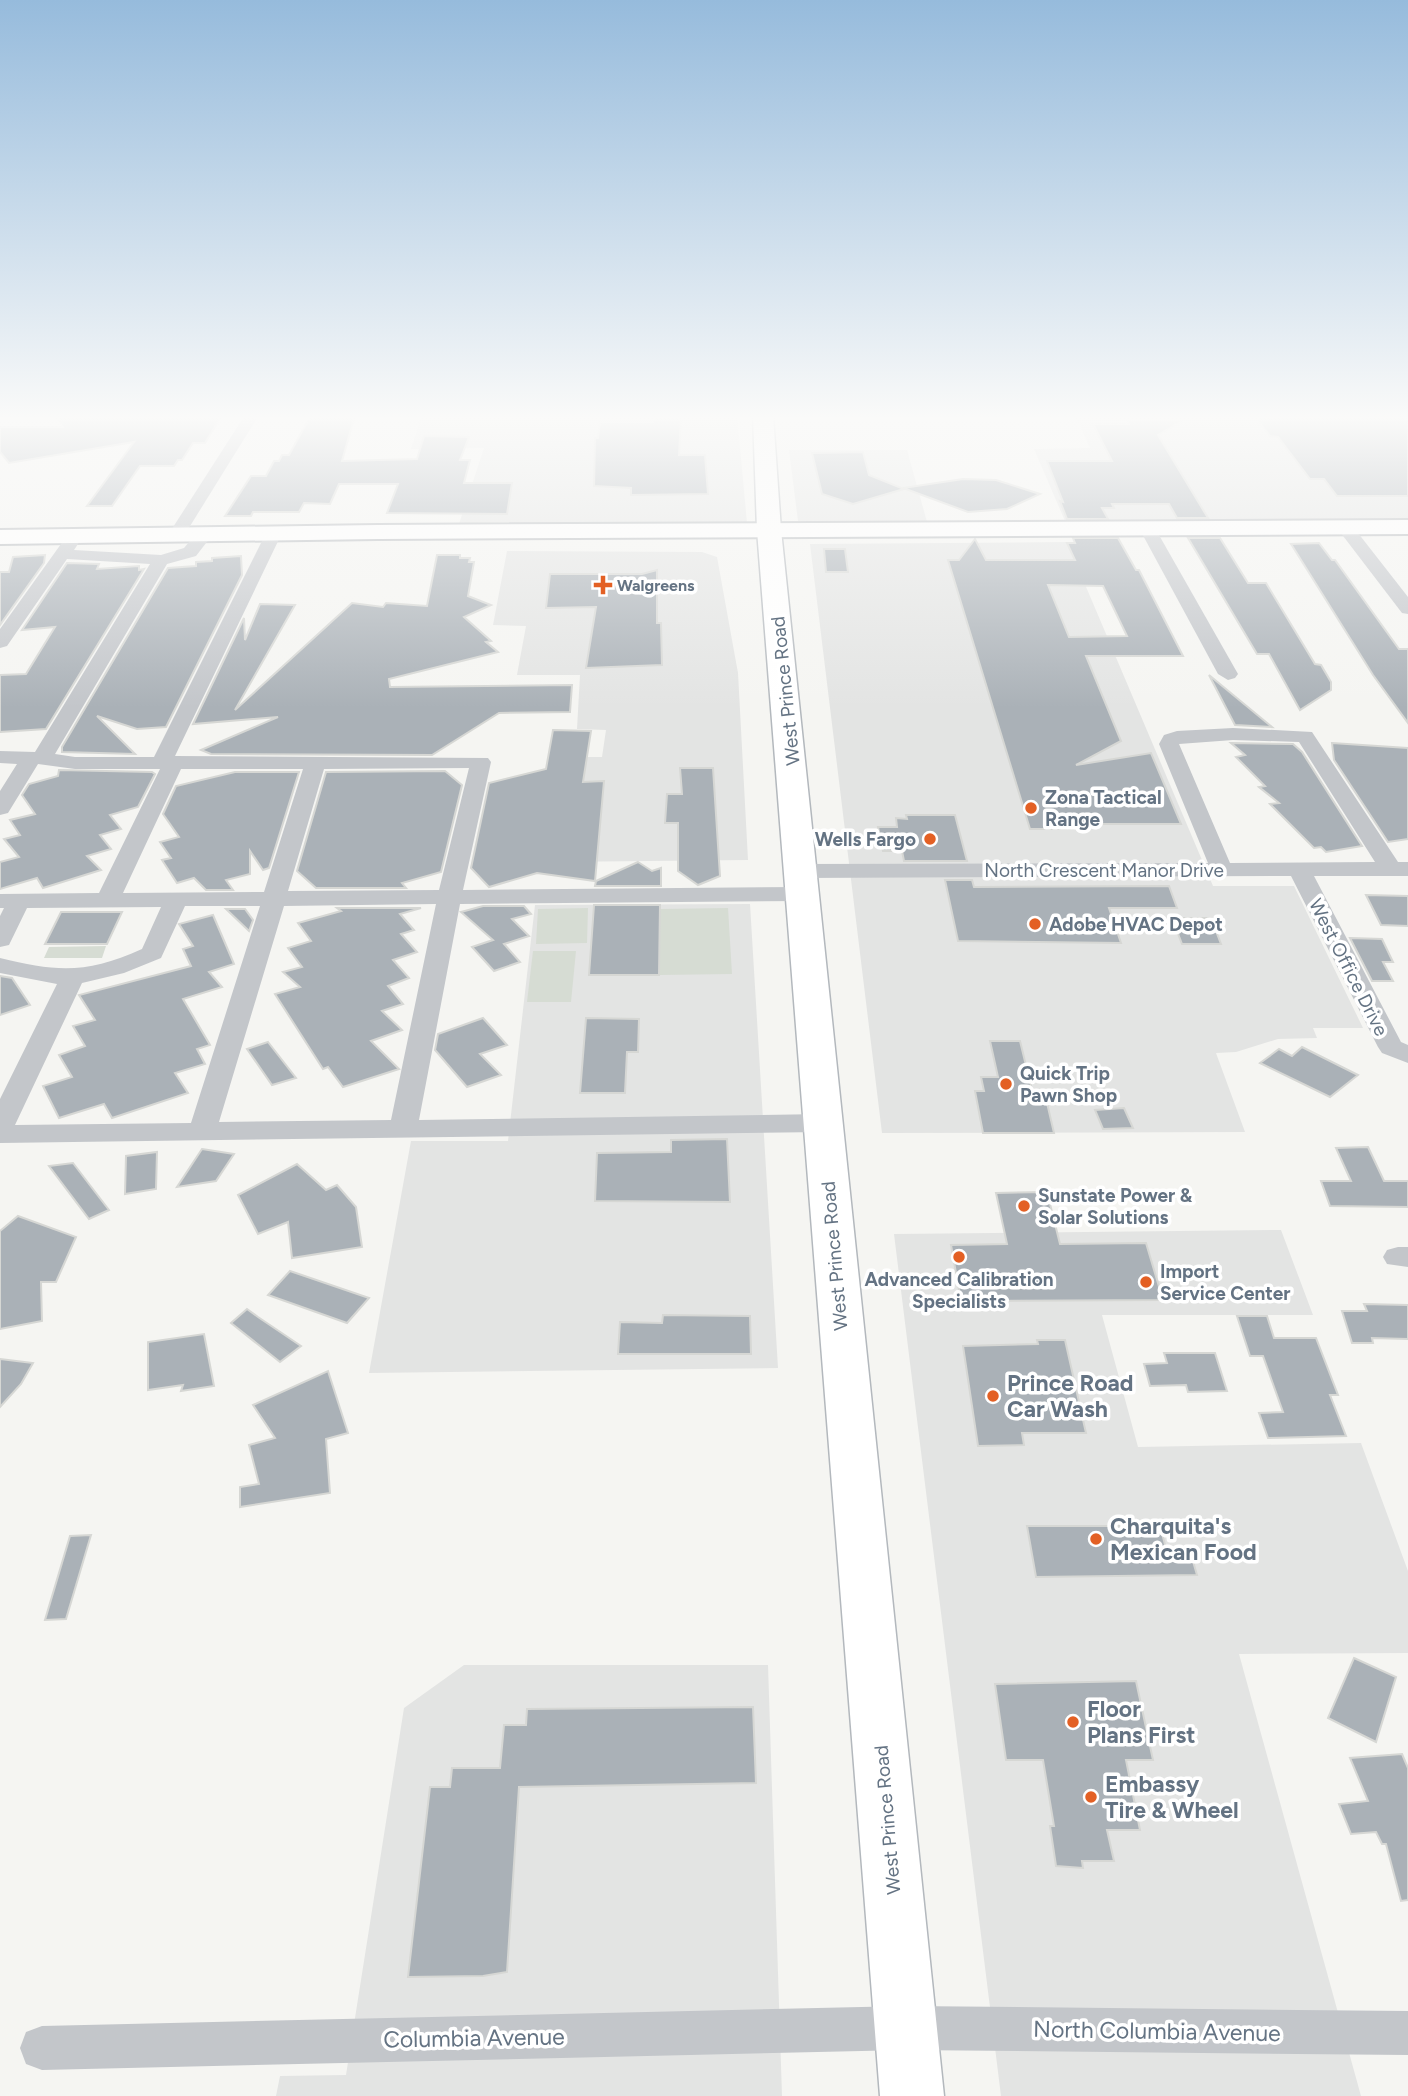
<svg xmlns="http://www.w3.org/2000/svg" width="1408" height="2096" font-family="Figtree,sans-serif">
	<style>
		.built { fill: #e3e4e3 }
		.green { fill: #d6dcd3 }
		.building { fill: #aab1b7; stroke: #d6d7d4; stroke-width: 2; fill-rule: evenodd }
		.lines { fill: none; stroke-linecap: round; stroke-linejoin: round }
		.secondary-casing { stroke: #b3b8bd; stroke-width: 3 }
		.primary-casing { stroke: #b4b8bc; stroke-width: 4 }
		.street { fill: #c3c6ca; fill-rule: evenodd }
		.secondary { fill: #fff; fill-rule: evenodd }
		.primary { fill: #fff; fill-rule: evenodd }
		.poi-dot { fill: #e36024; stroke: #fff; stroke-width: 2.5 }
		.labels { text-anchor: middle; stroke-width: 7; stroke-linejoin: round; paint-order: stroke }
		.far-poi-label { font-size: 16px; font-weight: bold; fill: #647383; stroke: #fff; text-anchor: start }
		.street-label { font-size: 19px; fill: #647383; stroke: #fff }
		.poi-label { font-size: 19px; font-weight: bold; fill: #647383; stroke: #fff; text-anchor: start }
		.near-poi-label { font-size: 23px; font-weight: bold; fill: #647383; stroke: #fff; text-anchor: start }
		.near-street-label { font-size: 23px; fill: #647383; stroke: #fff }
	</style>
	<rect width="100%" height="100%" fill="#f5f5f2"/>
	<g class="built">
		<path d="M422,415h315l10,108 -288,1 25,-76 -73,1z"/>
		<path d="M1075,415h333v104l-343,2 -31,-72 56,-1z"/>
		<path d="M789,450h118l20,72 -129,-1z"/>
		<path d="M1067,542l146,344h81l69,142h-50l4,10 -39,1 -42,13 -20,1 29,79 -363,1 -72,-589z"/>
		<path d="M507,551l195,1 15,5 21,116 10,187 -198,2 10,-105h42l4,-27 -29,-1 3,-54h-63l9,-49 -33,-1z"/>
		<path d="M750,904l28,464 -409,5 42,-232h97l27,-236z"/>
		<path d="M1281,1230l32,85h-211l36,132 223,-4 47,128v82l-169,1 122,442h-360l-107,-862z"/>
		<path d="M464,1665h304l14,431h-506l4,-20 66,-1 58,-367z"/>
	</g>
	<g class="green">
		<path d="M588,908l-1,35 -51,1 2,-35z"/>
		<path d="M728,908l4,66 -73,1 1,-66z"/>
		<path d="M106,946l-4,12h-58l5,-11z"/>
		<path d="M533,951h43l-5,51h-44z"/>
	</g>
	<g class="building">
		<path d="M55,415h167l-17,28h-12l-11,17h-4l-4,6h-34l-28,40h-25l47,-64 -125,21 -9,-11v-25h63z"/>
		<path d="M311,415h44l-13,46 75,-2 7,-23 45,1 -9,23h10l-6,23h48l-5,31 -120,-1 11,-29h-59l-9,20 -26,-1 -5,9h-46l-2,4h-26l26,-40h15l8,-15h5l3,-6h7z"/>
		<path d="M1254,415h154v81h-71l-13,-17h-14l-32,-42 -8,-1z"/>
		<path d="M653,417l28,1 -2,37h26l3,39 -77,1v-7l-37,-2 1,-48h3l2,-16h53z"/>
		<path d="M1126,419h59l-27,16 50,83h-31l-8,-14h-57l2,4h-12l6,11h-41l-7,-18 3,1 -16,-41h65l-19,-37h36z"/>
		<path d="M863,452l6,23 35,14 -51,15 -31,-10 -10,-41z"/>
		<path d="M963,479l33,1 44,14 -33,15 -39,3 -65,-24z"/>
		<path d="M1073,538h45l18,32h3l44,86h-97l35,85 -45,24 75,-12 30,71h-113l2,5h-40l-82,-269h11l16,-21 11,21h89l-8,-17h8zM1048,585l55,1 24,50 -58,1z"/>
		<path d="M1188,538h32l28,45h18l49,81 6,1 10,17v8l-31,20 -31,-56h-12z"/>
		<path d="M1319,543l13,17h3l64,89h9v74l-35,-48 -82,-131z"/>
		<path d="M824,549h21l3,23h-22z"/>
		<path d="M45,555l-1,8 -44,62v-53h9l4,-15z"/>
		<path d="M437,555h23v3h10l-1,4h5l-6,34 23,9 -27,12 27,24 -5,1 12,10 -109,27 1,8 182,-2 -2,27 -71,1 -67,42 -221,-1 -10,-4 77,-33 -85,7 51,-106 1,22 15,-36 35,1 -60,105 117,-107 31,4 3,-4 41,3z"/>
		<path d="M241,556l1,19 -76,152 -29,2 -40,-13 38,38 -73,-2v-5l106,-179 28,-2v-4l16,-1v-3z"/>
		<path d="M67,563l32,1 -2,5 42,-3v4l5,-1 -98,160 -46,3v-57l26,-1 29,-47 -33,3z"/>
		<path d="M657,570v53h4l1,42 -76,3 10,-61 -50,1 4,-34h92z"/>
		<path d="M1209,675l63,52 -37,-2z"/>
		<path d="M553,730l38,1 -8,51 21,-1 -9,100 -58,-8 -48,14 -18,-19 18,-85 57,-14z"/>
		<path d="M1231,743l62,1 9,8 60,94 -36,6 -5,-5 -7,1 -44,-44 9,-1 -20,-16 6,-1 -29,-29 9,-2z"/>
		<path d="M1332,743l76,5v91l-20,3 -54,-82z"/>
		<path d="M680,768h33l7,108 -22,9 -20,-14v-48h-13l2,-29h15z"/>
		<path d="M59,770l93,2 3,2 -17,33 -28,8 11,14 -21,6 11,14 -24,7 14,14 -58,18 -6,-10 -37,11v-27l19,-5 -15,-18 16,-4 -10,-15 25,-6 -13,-19 7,-11 29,-8z"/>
		<path d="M445,771l17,14 -21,87 -39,11 4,5h-90l-19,-17 29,-99z"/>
		<path d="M235,772h64l-30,96 -6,2 -13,-19v23l-24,6 7,10h-27l-12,-12 -17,5 -15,-23 9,-2 -11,-16 19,-5 -16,-23 13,-28z"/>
		<path d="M906,815h49l12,46h-63l-2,-10h-19l-5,-24h19l-1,-9 11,1z"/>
		<path d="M638,862l14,9 9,-3v18h-66l1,-5z"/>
		<path d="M945,880h27l2,7 195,-1 8,22h-68l12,35 -163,-2z"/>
		<path d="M1366,895l42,1v30l-27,-1z"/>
		<path d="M594,905h66l-1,70h-70z"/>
		<path d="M483,906h41l7,8 -19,5 17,17 -25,8 16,18 -26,9 -22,-24 21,-7 -32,-28z"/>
		<path d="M337,908h84l-21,6 14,16 -13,4 16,18 -24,8 16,18 -21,8 15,18 -21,7 20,19 -31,11 28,28 -56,18 -15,-20 -5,2 -48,-75 25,-7 -17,-15 19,-5 -14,-19 23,-7 -13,-18 43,-12z"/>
		<path d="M226,909h19l8,11 -4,11z"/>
		<path d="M61,912h61l-15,32h-62z"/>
		<path d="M213,915l21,49 -25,8 13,15 -39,12 27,46 -13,4 8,15 -30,9 13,20 -76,25 -8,-14 -45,14 -16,-32 29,-9 -13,-22 26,-9 -12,-20 22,-6 -16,-25 112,-29 -8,-17 10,-3 -14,-22z"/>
		<path d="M1172,918h39l10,26h-39z"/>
		<path d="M1350,938l32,1 11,23h-10l10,19h-21z"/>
		<path d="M0,976l12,2 18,27 -30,10z"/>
		<path d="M483,1018l24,27 -27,9 21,21 -34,12 -32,-37 3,-16z"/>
		<path d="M586,1018l53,1 -1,33h-11l-2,41h-45z"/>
		<path d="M990,1041h30l12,49h12l10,43h-71l-8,-42h9l-3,-14h17z"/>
		<path d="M268,1042l28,36 -24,7 -25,-36z"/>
		<path d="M1302,1047l56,28 -28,22 -70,-34 19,-14 13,7z"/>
		<path d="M1124,1108l9,20 -30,1 -8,-19z"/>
		<path d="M727,1139l3,63 -135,-1 2,-48 74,-1v-12z"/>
		<path d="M1368,1147l16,34h24v26l-78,-1 -9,-25h30l-15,-33z"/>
		<path d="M202,1149l32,5 -18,27 -39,6z"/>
		<path d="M157,1152l-1,37 -31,5 1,-38z"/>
		<path d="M73,1163l16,21 20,26 -20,9 -40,-53z"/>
		<path d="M297,1164l29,26 11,-5 19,22 6,40 -70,11 -4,-36 -30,12 -20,-39z"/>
		<path d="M1047,1192l13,52 86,-1 17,57 -202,1 -10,-56 56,-1 -11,-51z"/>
		<path d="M18,1216l58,21 -20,45h-15l1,39 -42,8v-98z"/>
		<path d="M290,1271l79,27 -22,25 -79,-28z"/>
		<path d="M1364,1304l44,1v34l-36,-1 1,5h-21l-10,-32h25z"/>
		<path d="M247,1309l11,8 43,29 -21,16 -49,-39z"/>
		<path d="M663,1315l87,1 1,38h-133l2,-32 42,1z"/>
		<path d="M1237,1316h30l7,22h42l22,57h-8l16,41 -78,2 -9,-25 24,-1 -20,-56h-13z"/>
		<path d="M204,1334l10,52 -33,5 2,-6 -35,5v-48z"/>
		<path d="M1037,1340h28l21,93h-64l2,12 -46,1 -15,-100 75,-2z"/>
		<path d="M1164,1353h51l12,38 -39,1 -2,-7 -36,1 -6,-22 23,-1z"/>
		<path d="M0,1359l33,4 -12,21 -21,23z"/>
		<path d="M328,1371l20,62 -22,6 4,54 -90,14v-20l19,-3 -10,-39 26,-7 -22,-33z"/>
		<path d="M1027,1526h133l7,26 23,-1 7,24 -161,2z"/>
		<path d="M91,1535l-25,84 -21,1 25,-84z"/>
		<path d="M1354,1658l42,19 -20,65 -48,-24z"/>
		<path d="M1136,1681l17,79h-27l14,70h-33l7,31h-32l1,7 -27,-2 -6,-40h4l-11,-66h-37l-11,-76z"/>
		<path d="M753,1707l3,76 -237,4 -12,185 -24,4 -75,1 22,-190h20l2,-19h48l4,-43h22l1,-16z"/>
		<path d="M1402,1754l6,14v132l-7,1 -15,-57h-4l-6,-12 -25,2 -12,-30 29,-3 -18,-43z"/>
	</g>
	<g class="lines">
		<defs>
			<path id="secondary" d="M753,415h20l8,115 163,1566h-64l-123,-1566z"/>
			<path id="primary" d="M1408,520v14l-1030,5 -378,5v-14l378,-5z"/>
		</defs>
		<use href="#secondary" class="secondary-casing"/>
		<use href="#primary" class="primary-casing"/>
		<g class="street">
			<path d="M245,415h14l-77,124h-12l-2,-4z"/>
			<path d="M1147,523l8,5 83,146 -3,4 -7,2 -10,-6 -79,-146z"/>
			<path d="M1345,523l6,1 57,73v17l-6,-1 -65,-85z"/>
			<path d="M274,528l8,5 -107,223 313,2 3,4 -28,128 339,-3 8,2 4,5 -4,5 -8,2 -342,3 -41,216 404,-6 10,3 4,6 -4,6 -10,3 -823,11v-44l57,-115 -57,-11v-15c57,14 87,16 142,-9l19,-42 -134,1 -18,37 -9,2v-31l4,-8h-4v-14l99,-1 61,-124h-85l-37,-5 -30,49 -8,2v-24l17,-27 -17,-1v-12l35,1 115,-188 -83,-5 -60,87 -7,2v-19l66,-92 6,-1 8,5 -6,9 87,5 23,-7 15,-18h12l2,4 -17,22 -29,8 -112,190 20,3h79l112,-224zM469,768l-30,122 -151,1 36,-122zM181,769h122l-39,123 -141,1zM436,904l-45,216 -172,2 65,-216zM185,906h75l-69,217 -176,2 67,-142 42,-10 37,-15z"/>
			<path d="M1233,728l79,4 86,130h10v14h-94l87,166 7,3v18l-26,-10 -4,-6 -87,-171 -491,2 -8,-2 -3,-5 3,-5 8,-2 408,-1 -49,-119 5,-9 13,-4zM1233,740l66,2 76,120 -145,1 -51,-119z"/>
			<path d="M1398,1247h10v20l-21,-3 -4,-7 4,-7z"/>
			<path d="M906,2006l502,5v44l-502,-5 -864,20 -16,-6 -6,-16 6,-16 16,-6z"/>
		</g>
		<use href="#secondary" class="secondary"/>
		<use href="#primary" class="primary"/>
	</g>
	<linearGradient id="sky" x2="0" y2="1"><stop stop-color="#96bbdc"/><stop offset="0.59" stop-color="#fafaf9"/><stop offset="1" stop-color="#fafaf9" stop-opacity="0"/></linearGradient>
	<rect width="1408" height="708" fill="url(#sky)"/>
	<g class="poi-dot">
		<path d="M599.5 574.5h7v7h7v7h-7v7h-7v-7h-7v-7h7z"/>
		<circle cx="1031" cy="808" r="7"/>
		<circle cx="930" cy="839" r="7"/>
		<circle cx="1035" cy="924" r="7"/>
		<circle cx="1006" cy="1084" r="7"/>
		<circle cx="1024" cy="1206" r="7"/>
		<circle cx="959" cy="1257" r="7"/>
		<circle cx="1146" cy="1282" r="7"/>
		<circle cx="993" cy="1396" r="7"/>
		<circle cx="1096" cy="1539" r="7"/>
		<circle cx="1073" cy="1722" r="7"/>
		<circle cx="1091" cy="1797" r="7"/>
	</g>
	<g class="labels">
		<g class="far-poi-label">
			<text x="617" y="591">Walgreens</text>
		</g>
		<g class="street-label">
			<text transform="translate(785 691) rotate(-96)" y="7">West Prince Road</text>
			<text x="1104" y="877">North Crescent Manor Drive</text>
			<text transform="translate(1349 967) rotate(63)" y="7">West Office Drive</text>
			<text transform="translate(834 1256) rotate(-95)" y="7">West Prince Road</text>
			<text transform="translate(887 1820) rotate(-95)" y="7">West Prince Road</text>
		</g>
		<g class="poi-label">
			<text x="1045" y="804">Zona Tactical<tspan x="1045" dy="22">Range</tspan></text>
			<text x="916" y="846" text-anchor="end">Wells Fargo</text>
			<text x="1049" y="931">Adobe HVAC Depot</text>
			<text x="1020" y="1080">Quick Trip<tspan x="1020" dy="22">Pawn Shop</tspan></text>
			<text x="1038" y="1202">Sunstate Power &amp;<tspan x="1038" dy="22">Solar Solutions</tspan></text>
			<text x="1160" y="1278">Import<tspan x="1160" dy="22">Service Center</tspan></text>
			<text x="959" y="1286" text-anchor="middle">Advanced Calibration<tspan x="959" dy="22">Specialists</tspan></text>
		</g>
		<g class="near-poi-label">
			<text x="1007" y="1391">Prince Road<tspan x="1007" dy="26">Car Wash</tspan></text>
			<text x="1110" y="1534">Charquita's<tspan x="1110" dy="26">Mexican Food</tspan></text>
			<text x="1087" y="1717">Floor<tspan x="1087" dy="26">Plans First</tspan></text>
			<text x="1105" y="1792">Embassy<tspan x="1105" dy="26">Tire &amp; Wheel</tspan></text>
		</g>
		<g class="near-street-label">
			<text transform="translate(1157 2031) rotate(1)" y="8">North Columbia Avenue</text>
			<text transform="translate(474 2038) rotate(-1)" y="8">Columbia Avenue</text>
		</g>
	</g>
</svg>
